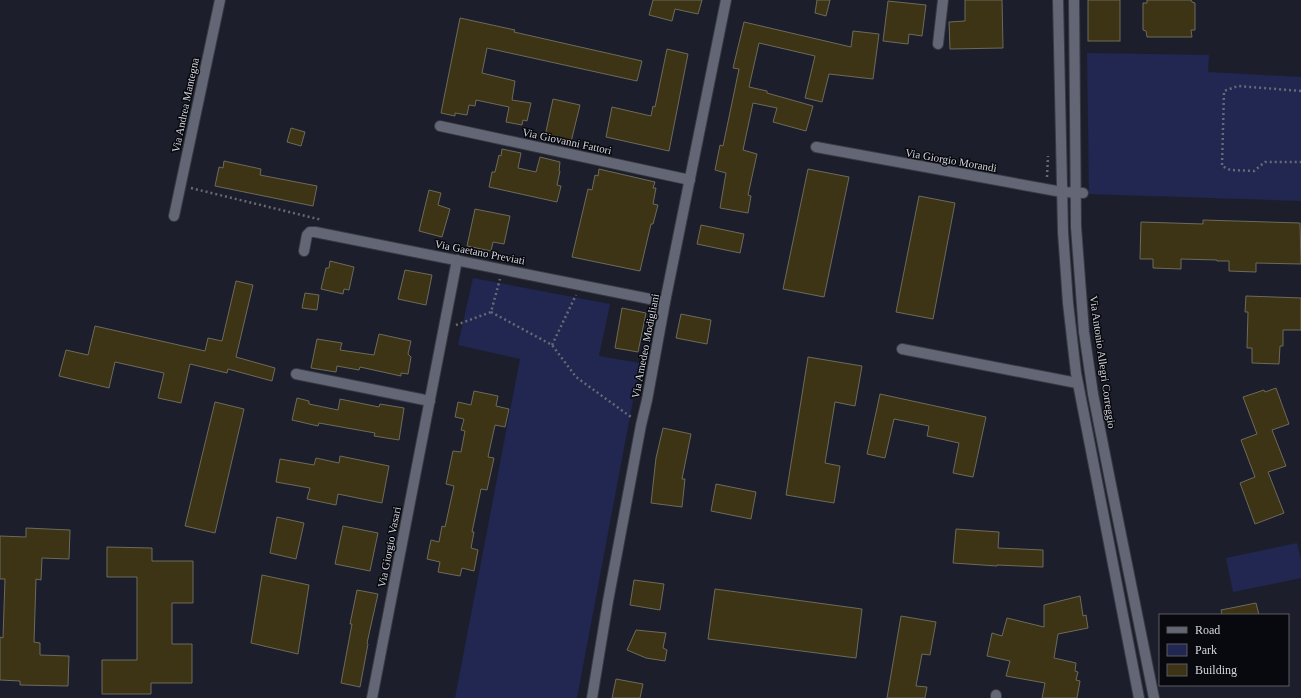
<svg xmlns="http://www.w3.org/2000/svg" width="1301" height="698" font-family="Georgia,serif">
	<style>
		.green { fill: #212751 }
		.building { fill: #3c3414; stroke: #6d6a5b }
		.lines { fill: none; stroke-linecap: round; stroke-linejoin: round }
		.minor-casing { stroke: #383a44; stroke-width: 12 }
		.tertiary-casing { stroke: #383a44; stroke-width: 12 }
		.path { stroke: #676a74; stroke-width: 2.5; stroke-dasharray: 2 3; stroke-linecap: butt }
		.minor { stroke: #636775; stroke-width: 10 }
		.tertiary { stroke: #636775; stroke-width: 10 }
		.labels { text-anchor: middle; stroke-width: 3; stroke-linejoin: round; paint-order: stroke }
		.street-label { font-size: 11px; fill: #d4d6de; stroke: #08090e }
	</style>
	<rect width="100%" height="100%" fill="#1c1f2b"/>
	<g class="green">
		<path d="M1087,53l122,2 -1,17 93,5v124l-212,-7z"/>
		<path d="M473,278l137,26 -11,52 41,7 -63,335h-122l65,-339 -62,-14z"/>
		<path d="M1297,543l4,18v17l-68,14 -7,-34z"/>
	</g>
	<g class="building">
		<path d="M653,0h49l-4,14 -23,-5 -3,12 -23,-6z"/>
		<path d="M817,0h13l-4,16 -11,-3z"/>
		<path d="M965,0h37l1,48 -53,1 -1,-27 16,-1z"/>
		<rect x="1088" y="0" width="32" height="41"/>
		<path d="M1147,0h44l1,2 3,1v27h-4l1,7h-45l-1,-6 -3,-1v-27h4z"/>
		<path d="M888,1l38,4 -4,31 -13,-2 -1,10 -25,-3z"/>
		<path d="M460,18l55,12 -1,2 128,29 -5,20 -150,-33 -5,25 33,8 -3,19 19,3 -4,18 -4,-1 -1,5 -16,-3 3,-15 -33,-7 -1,6 -6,-1 -2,10 -12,-2v3l-14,-3z"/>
		<path d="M744,22l107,25 2,-16 26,3 -6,45 -44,-5 -7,28 -17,-4 10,-42 -56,-13 -10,44 18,4v2l46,13 -7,25 -33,-9 4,-14 -24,-5 -10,47 14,4 -9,41 3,1 -3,17 -28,-5 6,-35 -11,-3 5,-25 3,1 16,-77 -6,-1z"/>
		<path d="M667,49l21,5 -19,97 -63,-14 6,-30 39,9 2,-10 2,1z"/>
		<path d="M553,99l27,6 -9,37 -26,-6z"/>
		<path d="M291,128l14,4 -4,14 -14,-4z"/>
		<path d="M502,149l19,4 -3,15 18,4 4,-15 20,5 -1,9h1l-3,14 4,1 -4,16 -68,-15 3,-15h3l4,-17 2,1z"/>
		<path d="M224,161l37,8 -1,6 57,11 -4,20 -98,-20 4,-19 4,1z"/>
		<path d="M599,169l56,13 -2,6h3l-3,16 5,1 -5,19h-2l-11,47 -68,-14 16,-68 4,1 3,-15 3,1z"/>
		<path d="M808,169l41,8 -25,120 -41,-8z"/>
		<path d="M429,190l12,3 -3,12 12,4 -8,28 -23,-6z"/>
		<path d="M919,196l36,7 -22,116 -37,-7z"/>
		<path d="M475,209l35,7 -6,28 -11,-2 -2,9 -24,-5z"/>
		<path d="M1203,220l97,3 1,41 -45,-1v9l-27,-1v-10h-12v-1l-36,-1v10l-28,-1v-9h-13l1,-37 62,2z"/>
		<path d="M701,225l43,9 -4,19 -43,-9z"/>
		<path d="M330,261l24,6 -5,23 -5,-1 -1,5 -22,-5 5,-21h3z"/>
		<path d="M405,270l27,5 -6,30 -28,-6z"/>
		<path d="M236,281l17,4 -17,72 39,11 -3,13 -44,-12 -1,4 -37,-9 -9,39 -23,-5 6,-25 -49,-11 -6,26 -50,-12 7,-26 22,5 7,-29 110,25 3,-13 14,3z"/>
		<path d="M305,293l14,2 -2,15 -15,-2z"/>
		<path d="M1246,296l55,2v32h-18v16h-3l-1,18 -27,-1v-15h-5l1,-36h-3z"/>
		<path d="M622,308l24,5 -8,39 -23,-4z"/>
		<path d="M681,314l30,6 -4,24 -31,-6z"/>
		<path d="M379,334l32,7 -3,13 3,3 -3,17 -7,-1v3l-41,-9 -1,3 -22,-4 -1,6 -25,-4 6,-29 25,4 -2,7 34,5z"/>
		<path d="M808,357l54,9 -7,40 -20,-4 -10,61 15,3 -6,37 -48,-8z"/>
		<path d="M1276,388l13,36 -17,6 14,36 -18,6 16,41 -29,11 -15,-41 15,-6 -14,-37 16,-6 -14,-37 21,-7 1,2z"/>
		<path d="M474,391l24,5 -2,10 13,3 -4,18 -10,-2 -7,32 6,1 -7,32 -6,-1 -9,43h2l-3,16 7,2 -4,21 -12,-3 -2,8 -22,-4 2,-10 -13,-3 4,-19 8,2 3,-16 3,1 9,-41 -8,-2 7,-33 8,1 4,-21 -4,-1 3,-11 -9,-2 3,-15 13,3z"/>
		<path d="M880,394l106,23 -13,60 -20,-4 6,-30 -32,-7 2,-10 -35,-7 -9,39 -18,-4z"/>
		<path d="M297,398l12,3v3l29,6 2,-11 39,8 1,-3 24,4 -5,32 -25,-4 1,-3 -56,-10 -1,3 -26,-6z"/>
		<path d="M215,402l29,7 -29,124 -30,-7z"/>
		<path d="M663,428l28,6 -9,45h3l-3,28 -31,-4 5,-45z"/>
		<path d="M340,456l49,10 -7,37 -44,-9 -2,11 -29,-6 3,-11 -34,-6 4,-23 34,6 2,-7 23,5z"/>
		<path d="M716,484l40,8 -5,27 -40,-8z"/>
		<path d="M277,517l27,6 -8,36 -26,-6z"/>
		<path d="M343,526l35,7 -8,38 -35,-7z"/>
		<path d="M26,528l44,2 -1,29 -27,-1 -1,22 -5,-1 -2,63 6,1v12l29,1 -1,30 -48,-1v-4l-20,-1v-43l3,1 2,-59h-5v-43l26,1z"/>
		<path d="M956,529l43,3 -1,16 45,2v17l-46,-2v1l-44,-3z"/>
		<path d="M107,547l45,1v13h41v42h-21v41h20v39h-41v11h-49v-34h35v-83h-30z"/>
		<path d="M262,575l47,10 -11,69 -47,-11z"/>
		<path d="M634,580l30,4 -4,26 -30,-5z"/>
		<path d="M715,589l147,20 -6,49 -148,-19z"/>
		<path d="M357,590l21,4 -11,49 1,1 -8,43 -19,-4 11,-59h-2z"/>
		<path d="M1080,596l3,20 3,-1 2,13 -30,6 -4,24 22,5 -1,8 3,1 -2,8 4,1 -3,17h-35l3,-15 -39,-7 4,-15 -23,-5 5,-23 10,3 5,-18 37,9v-22z"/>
		<path d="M1256,603l3,12h-37l-1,-5z"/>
		<path d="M901,616l35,6 -6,33 -8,-1 -6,32 11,1 -2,11h-38z"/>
		<path d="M636,630l30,3 -3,15 4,2 -2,11 -19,-3 -19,-8z"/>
		<path d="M616,679l27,5 -3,14h-28z"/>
	</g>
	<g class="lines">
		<defs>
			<g id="minor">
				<path d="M938,44l5,-44"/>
				<path d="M440,126l250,54"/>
				<path d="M816,147l246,45 21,1"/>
				<path d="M174,216l46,-216"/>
				<path d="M304,251l3,-16 3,-3h5l350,70"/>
				<path d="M902,349l175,34"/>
				<path d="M296,374l134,27"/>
				<path d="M372,698l85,-438"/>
				<path d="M592,698l16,-97 33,-176 6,-25 18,-98 61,-302"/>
				<path d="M996,698v-3"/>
			</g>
			<g id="tertiary">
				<path d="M1058,0l5,232 5,71 8,70 63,325"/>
				<path d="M1074,0l2,227 8,105 9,62 18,91 43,213"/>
			</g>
		</defs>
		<use href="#minor" class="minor-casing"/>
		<use href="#tertiary" class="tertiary-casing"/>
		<g class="path">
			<path d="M1301,91l-63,-5 -14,5 -2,75 8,4 24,1 11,-9h36"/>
			<path d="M1047,177l1,-21"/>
			<path d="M191,188l131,32"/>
			<path d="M491,312l61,33 24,32 55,40"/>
			<path d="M456,325l35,-13 9,-33"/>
			<path d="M552,345l24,-50"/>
		</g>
		<use href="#minor" class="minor"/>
		<use href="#tertiary" class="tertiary"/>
	</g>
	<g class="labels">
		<g class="street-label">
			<text transform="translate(185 105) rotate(-78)" y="4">Via Andrea Mantegna</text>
			<text transform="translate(567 141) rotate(12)" y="4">Via Giovanni Fattori</text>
			<text transform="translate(951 160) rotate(10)" y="4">Via Giorgio Morandi</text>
			<text transform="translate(480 252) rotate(11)" y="4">Via Gaetano Previati</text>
			<text transform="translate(645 346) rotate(-79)" y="4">Via Amedeo Modigliani</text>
			<text transform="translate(1103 362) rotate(82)" y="4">Via Antonio Allegri Correggio</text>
			<text transform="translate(389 547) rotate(-79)" y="4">Via Giorgio Vasari</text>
		</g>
	</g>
	<rect x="1159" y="614" width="130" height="72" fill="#08090e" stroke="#5a5b61"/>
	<rect x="1167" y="627" width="20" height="6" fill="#636775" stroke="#5a5b61"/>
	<text x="1195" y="634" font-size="12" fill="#d4d6de">Road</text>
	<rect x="1167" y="644" width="20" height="12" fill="#212751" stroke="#5a5b61"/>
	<text x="1195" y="654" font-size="12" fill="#d4d6de">Park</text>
	<rect x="1167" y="664" width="20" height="12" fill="#3c3414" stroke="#5a5b61"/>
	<text x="1195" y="674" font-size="12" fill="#d4d6de">Building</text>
</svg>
